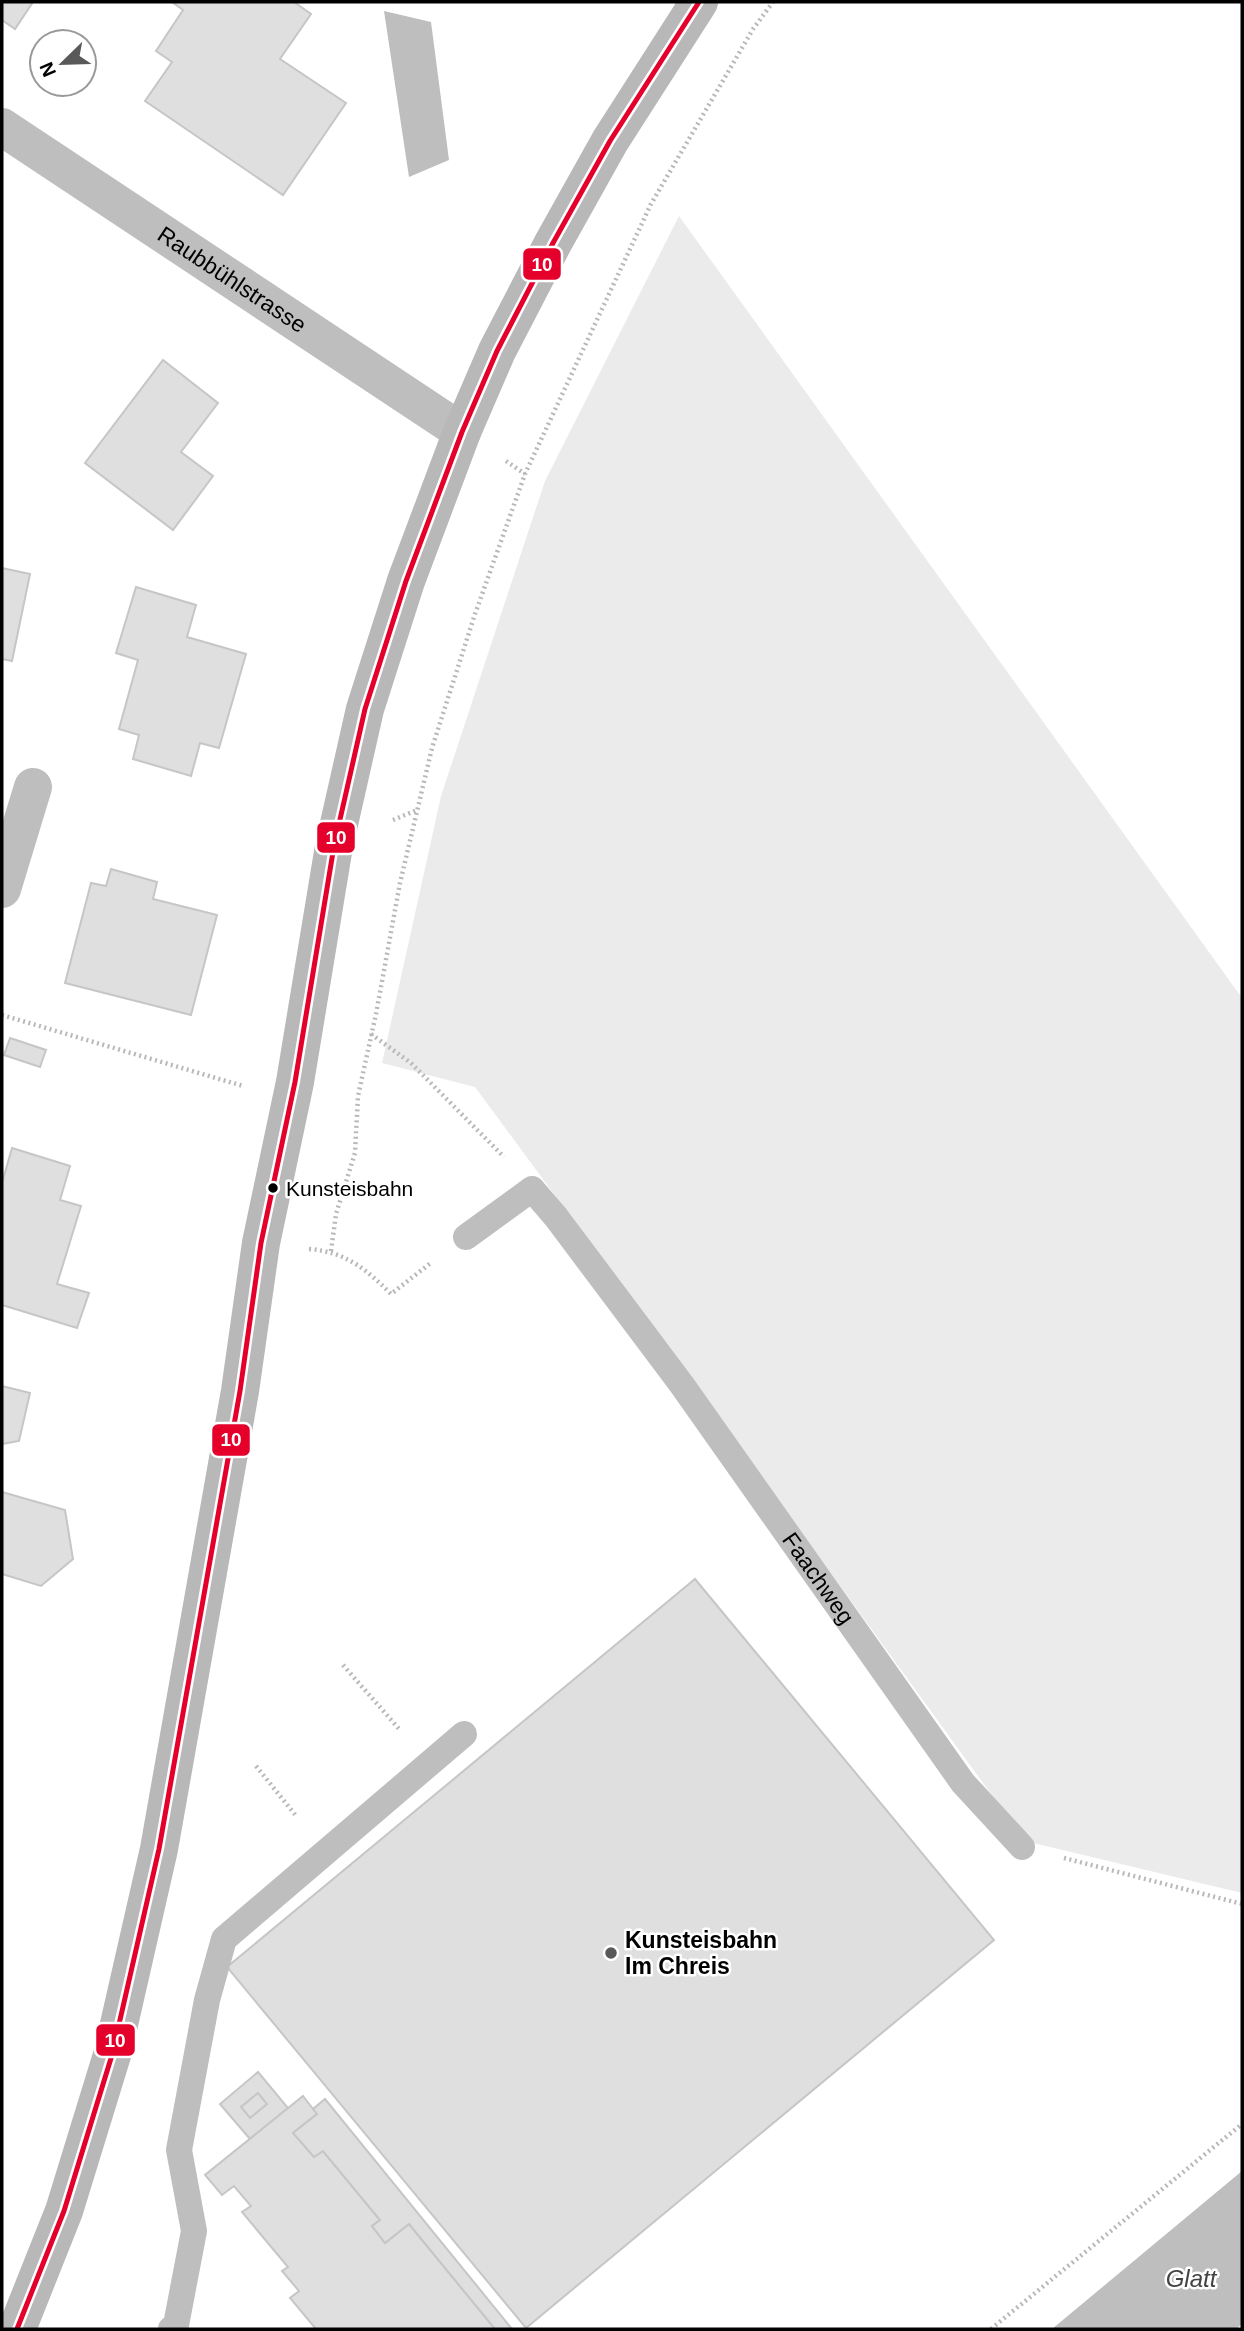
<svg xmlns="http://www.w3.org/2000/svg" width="1244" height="2331" font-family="Arial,sans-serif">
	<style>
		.green { fill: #ebebeb }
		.water { fill: #bebebe }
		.building { fill: #dfdfdf; stroke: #c6c6c6; stroke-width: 2 }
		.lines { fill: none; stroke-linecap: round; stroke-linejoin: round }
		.path { stroke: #b9b9b9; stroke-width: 4.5; stroke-dasharray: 2 3.5; stroke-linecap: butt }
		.lane { stroke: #bebebe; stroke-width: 26 }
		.street { stroke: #bebebe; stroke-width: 38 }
		.secondary { stroke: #b8b8b8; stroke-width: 38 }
		.bus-1-casing { stroke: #fff; stroke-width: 10 }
		.bus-1 { stroke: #e4002b; stroke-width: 5 }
		.bus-dot { fill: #000; stroke: #fff; stroke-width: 2.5 }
		.poi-dot { fill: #595959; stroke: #fff; stroke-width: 2.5 }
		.labels { text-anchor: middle; stroke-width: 5; stroke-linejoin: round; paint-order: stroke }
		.bus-label { font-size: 21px; fill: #000; stroke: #fff; text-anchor: start }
		.street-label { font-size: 23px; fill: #000; stroke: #fff }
		.poi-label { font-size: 23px; font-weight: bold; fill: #000; stroke: #fff; text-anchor: start }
		.water-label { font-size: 24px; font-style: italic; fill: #434343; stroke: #fff }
		.line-badge { stroke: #fff; stroke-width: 2.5 }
		.badge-label { font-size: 19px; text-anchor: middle; font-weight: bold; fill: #fff }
	</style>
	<rect width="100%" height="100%" fill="#fff"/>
	<path class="green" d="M679,216l563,782v895l-217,-52 -340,-469 -210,-285 -93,-24 59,-267 104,-315z"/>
	<g class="water">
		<path d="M384,11l47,11 18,138 -40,17z"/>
		<path d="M1242,2171v153l-6,5h-184z"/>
	</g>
	<g class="building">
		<path d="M2,2h31l-18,27 -13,-9z"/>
		<path d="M172,2h122l17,12 -31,45 66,44 -63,92 -138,-94 27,-39 -16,-11 27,-41z"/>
		<path d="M163,360l55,43 -37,49 32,24 -40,54 -88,-67z"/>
		<path d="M2,568l28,6 -18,87 -10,-2z"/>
		<path d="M136,587l60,18 -9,32 59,17 -27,94 -19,-5 -9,33 -58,-17 6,-24 -20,-6 19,-69 -22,-7z"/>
		<path d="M111,869l46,13 -4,17 64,16 -26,100 -126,-32 26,-100 15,3z"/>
		<path d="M10,1038l36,12 -6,17 -36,-12z"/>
		<path d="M12,1148l58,18 -10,34 21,6 -24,78 32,9 -12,35 -75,-23v-122z"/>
		<path d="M2,1386l28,7 -11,48 -17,3z"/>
		<path d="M2,1492l63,18 8,49 -32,27 -39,-12z"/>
		<path d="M695,1579l299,361 -468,388 -299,-361z"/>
		<path d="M258,2072l30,36 -38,31 -30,-35z"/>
		<path d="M258,2093l9,11 -17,14 -9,-11z"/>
		<path d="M303,2096l14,18 -24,19 21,24 9,-6 57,69 -8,6 13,17 24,-19 86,105h-179l-26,-31 9,-7 -17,-20 6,-4 -46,-55 9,-6 -17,-20 -12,9 -17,-20z"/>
		<path d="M325,2099l187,230h-17l-86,-105 -24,19 -13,-17 8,-6 -57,-69 -9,6 -21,-24 24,-19 -4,-5z"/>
	</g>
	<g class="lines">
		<g class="path">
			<path d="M506,461l19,13"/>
			<path d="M393,820l24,-10"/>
			<path d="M2,1015l241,71"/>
			<path d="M371,1034l40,29 93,94"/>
			<path d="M309,1249c37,3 57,20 82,45l41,-32"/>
			<path d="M331,1251l5,-37 19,-61 3,-57 18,-82 24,-131 32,-135 43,-134 50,-140 126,-270 102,-175 20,-27"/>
			<path d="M343,1665l57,65"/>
			<path d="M256,1766l41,51"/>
			<path d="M1064,1858l178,46"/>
			<path d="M991,2329l251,-205"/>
		</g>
		<g class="lane">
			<path id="s1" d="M466,1237l66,-48 24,28 126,168 281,398 59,64"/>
			<path d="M171,2329l5,-4 18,-94 -15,-81 28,-150 17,-61 240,-205"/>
		</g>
		<g class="street">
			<path id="s2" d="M2,127l460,305"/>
			<path d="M2,889l31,-102"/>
		</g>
		<path class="secondary" d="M17,2329l47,-118 48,-156 47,-206 81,-458 21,-148 34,-161 39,-236 31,-137 41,-128 56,-149 35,-81 56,-108 57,-102 89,-139"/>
		<defs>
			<path id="bus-1" d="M17,2329l47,-118 48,-156 47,-206 81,-458 21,-148 34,-161 39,-236 31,-137 41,-128 56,-149 35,-81 56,-108 57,-102 89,-139"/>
		</defs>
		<use href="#bus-1" class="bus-1-casing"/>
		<use href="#bus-1" class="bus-1"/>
	</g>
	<circle class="bus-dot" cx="273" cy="1188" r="6"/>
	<circle class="poi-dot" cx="611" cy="1953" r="7"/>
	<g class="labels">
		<g class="bus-label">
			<text x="286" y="1196">Kunsteisbahn</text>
		</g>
		<g class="street-label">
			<text dy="8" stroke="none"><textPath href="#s2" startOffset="276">Raubbühlstrasse</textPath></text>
			<text dy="8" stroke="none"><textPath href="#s1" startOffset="565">Faachweg</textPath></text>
		</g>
		<g class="poi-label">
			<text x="625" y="1948">Kunsteisbahn<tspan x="625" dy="26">Im Chreis</tspan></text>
		</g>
		<g class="water-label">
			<text x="1191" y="2287">Glatt</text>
		</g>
	</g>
	<g class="line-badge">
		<rect x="522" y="247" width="40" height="34" rx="7" fill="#e4002b"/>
		<rect x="316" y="821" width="40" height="33" rx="7" fill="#e4002b"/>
		<rect x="211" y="1423" width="40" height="34" rx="7" fill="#e4002b"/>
		<rect x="95" y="2023" width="41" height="34" rx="7" fill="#e4002b"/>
	</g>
	<g class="badge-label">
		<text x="542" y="271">10</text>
		<text x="336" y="844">10</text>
		<text x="231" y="1446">10</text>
		<text x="115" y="2047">10</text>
	</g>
	<rect width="1244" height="2331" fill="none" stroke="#000000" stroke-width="7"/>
	<g transform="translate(63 63) rotate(247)"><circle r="33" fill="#ffffff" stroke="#999999" stroke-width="2"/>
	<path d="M0-5L12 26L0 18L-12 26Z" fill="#595959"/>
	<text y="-10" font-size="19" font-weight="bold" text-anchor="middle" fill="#000000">N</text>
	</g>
</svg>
